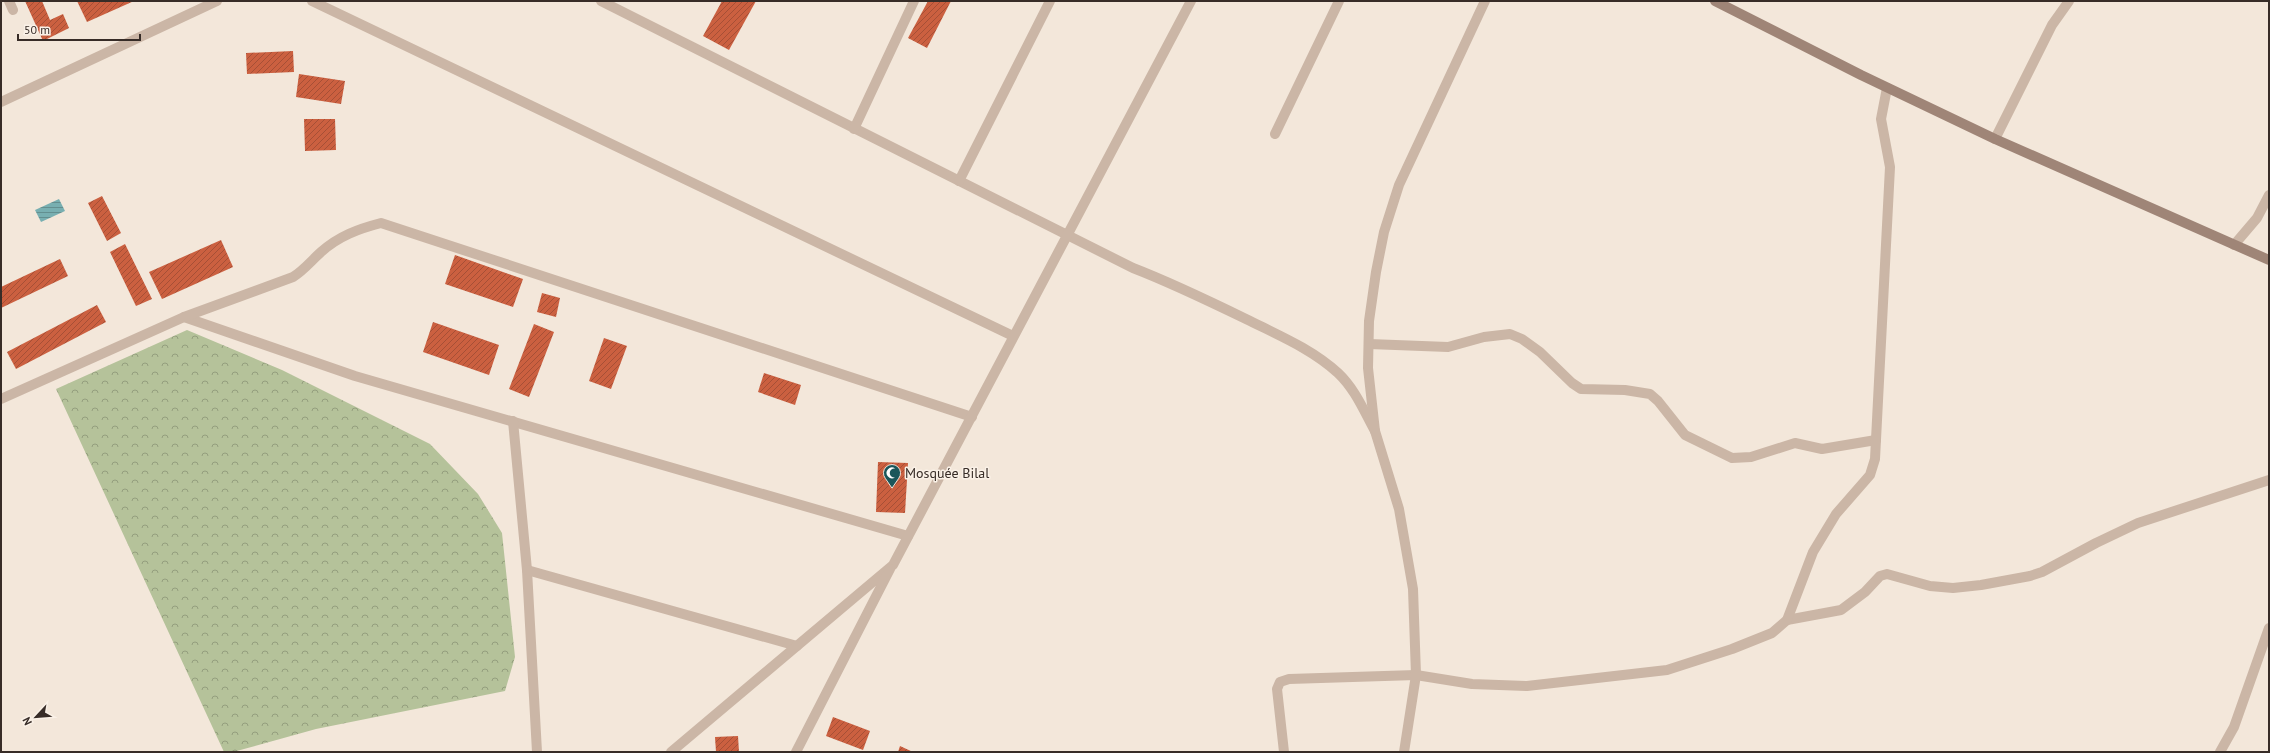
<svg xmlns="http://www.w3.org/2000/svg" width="2270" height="753" font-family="'PT Sans',sans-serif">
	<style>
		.forest { fill: url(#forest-crowns) }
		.water { fill: url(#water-rules) }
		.building { fill: url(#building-hatch) }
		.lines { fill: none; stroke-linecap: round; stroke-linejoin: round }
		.street { stroke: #cbb6a6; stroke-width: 10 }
		.secondary { stroke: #9f8577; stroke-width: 10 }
		.labels { text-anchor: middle; stroke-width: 3; stroke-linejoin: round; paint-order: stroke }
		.poi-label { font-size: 14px; fill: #372c27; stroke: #faf1e7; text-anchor: start }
	</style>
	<defs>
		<pattern id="forest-crowns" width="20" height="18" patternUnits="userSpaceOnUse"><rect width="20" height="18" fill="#b5c29a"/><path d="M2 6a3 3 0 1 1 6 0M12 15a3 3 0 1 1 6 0" fill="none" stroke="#949e7e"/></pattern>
		<pattern id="water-rules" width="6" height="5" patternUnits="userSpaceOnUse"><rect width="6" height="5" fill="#78afb1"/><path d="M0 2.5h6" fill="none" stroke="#638f90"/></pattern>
		<pattern id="building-hatch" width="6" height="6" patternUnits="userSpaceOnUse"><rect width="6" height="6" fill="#cb6040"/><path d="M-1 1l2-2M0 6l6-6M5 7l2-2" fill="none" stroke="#a64f36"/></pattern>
	</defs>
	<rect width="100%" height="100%" fill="#f3e7da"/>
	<path class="forest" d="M187,330l95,40 148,74 48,50 24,39 13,124 -10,34 -189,38 -83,23h-9l-168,-363z"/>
	<path class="water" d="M59,199l6,12 -24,11 -6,-12z"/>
	<g class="building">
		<path d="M25,1h17l8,19 13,-6 6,14 -26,13z"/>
		<path d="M77,1h57l-47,21z"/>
		<path d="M722,1h34l-27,49 -26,-14z"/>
		<path d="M928,1h23l-24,47 -19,-10z"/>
		<path d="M293,51l1,21 -47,2 -1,-21z"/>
		<path d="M299,74l46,7 -4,23 -45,-7z"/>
		<path d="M304,119h31l1,31 -31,1z"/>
		<path d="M102,196l19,37 -14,8 -19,-38z"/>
		<path d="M221,240l12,27 -71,32 -13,-27z"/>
		<path d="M125,244l27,55 -16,7 -26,-54z"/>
		<path d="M455,255l68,24 -10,28 -68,-23z"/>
		<path d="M60,259l8,17 -67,32v-21z"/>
		<path d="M542,293l18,5 -4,19 -19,-5z"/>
		<path d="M97,305l9,17 -90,47 -9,-17z"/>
		<path d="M433,322l66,23 -10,30 -66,-23z"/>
		<path d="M534,324l20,8 -25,65 -20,-8z"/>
		<path d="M604,338l23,8 -16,43 -22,-8z"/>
		<path d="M764,373l37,12 -6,20 -37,-13z"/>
		<path d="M878,462l30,1 -3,50 -29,-1z"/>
		<path d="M833,717l37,14 -7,19 -37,-14z"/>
		<path d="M738,736l1,16h-23l-1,-15z"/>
		<path d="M900,746l13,6h-15z"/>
	</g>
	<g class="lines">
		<g class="street">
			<path d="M9,1l4,9"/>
			<path d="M312,1l701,335"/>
			<path d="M601,1l532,267c39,15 76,33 113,51 32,16 66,30 92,54 17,16 26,38 37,58"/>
			<path d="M1,102l216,-101"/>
			<path d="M854,129l60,-128"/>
			<path d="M1275,134l64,-133"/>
			<path d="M1995,139l57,-114 17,-24"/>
			<path d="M959,181l91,-180"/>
			<path d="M2234,245l23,-27 12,-23"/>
			<path d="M184,317l171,59 553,160"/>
			<path d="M1369,344l79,3 36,-10 26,-3 12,5 18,13 32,31 9,6 44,1 25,4 8,7 27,34 47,23 19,-1 44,-14 27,6 54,-9"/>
			<path d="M1,399l183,-82 109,-40c11,-7 18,-16 28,-25 18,-16 37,-23 60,-29l591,194"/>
			<path d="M513,421l14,149 10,182"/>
			<path d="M527,570l270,76"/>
			<path d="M1787,620l54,-10 24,-18 15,-16 7,-2 43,12 23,2 28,-3 49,-9 12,-4 54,-29 42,-20 131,-43"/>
			<path d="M671,752l222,-187 298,-564"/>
			<path d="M796,752l94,-183"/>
			<path d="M1284,752l-7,-63 3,-7 9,-3 127,-4 56,9 55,2 140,-16 65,-21 40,-16 15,-13 26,-68 23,-38 34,-39 5,-16 15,-292 -9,-48 6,-31"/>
			<path d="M1404,752l12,-77 -3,-86 -14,-80 -24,-78 -7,-63 1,-47 7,-49 8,-40 15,-47 86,-184"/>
			<path d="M2220,752l14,-25 35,-99"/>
		</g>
		<path class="secondary" d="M1715,1l146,74 134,64 274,121"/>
	</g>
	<defs>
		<symbol id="mosque-pin" viewBox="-11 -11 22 30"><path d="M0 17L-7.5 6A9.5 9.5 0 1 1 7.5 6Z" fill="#1b565a" stroke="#faf1e7"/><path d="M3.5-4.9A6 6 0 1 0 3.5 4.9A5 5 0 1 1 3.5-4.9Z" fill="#fff"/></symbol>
	</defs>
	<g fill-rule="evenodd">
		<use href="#mosque-pin" x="882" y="463" width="20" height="27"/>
	</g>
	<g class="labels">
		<g class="poi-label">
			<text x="905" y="478">Mosquée Bilal</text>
		</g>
	</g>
	<rect width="2270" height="753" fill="none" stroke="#372c27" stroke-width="4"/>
	<g transform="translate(36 717) rotate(244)" stroke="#faf1e7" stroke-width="3" paint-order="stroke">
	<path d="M0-3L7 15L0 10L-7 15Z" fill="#372c27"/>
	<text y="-6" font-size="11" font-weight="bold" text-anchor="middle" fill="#372c27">N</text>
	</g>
	<path d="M18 34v6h122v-6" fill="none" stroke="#372c27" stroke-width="2"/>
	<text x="24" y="34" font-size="12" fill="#372c27" stroke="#faf1e7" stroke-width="3" paint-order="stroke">50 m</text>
</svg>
